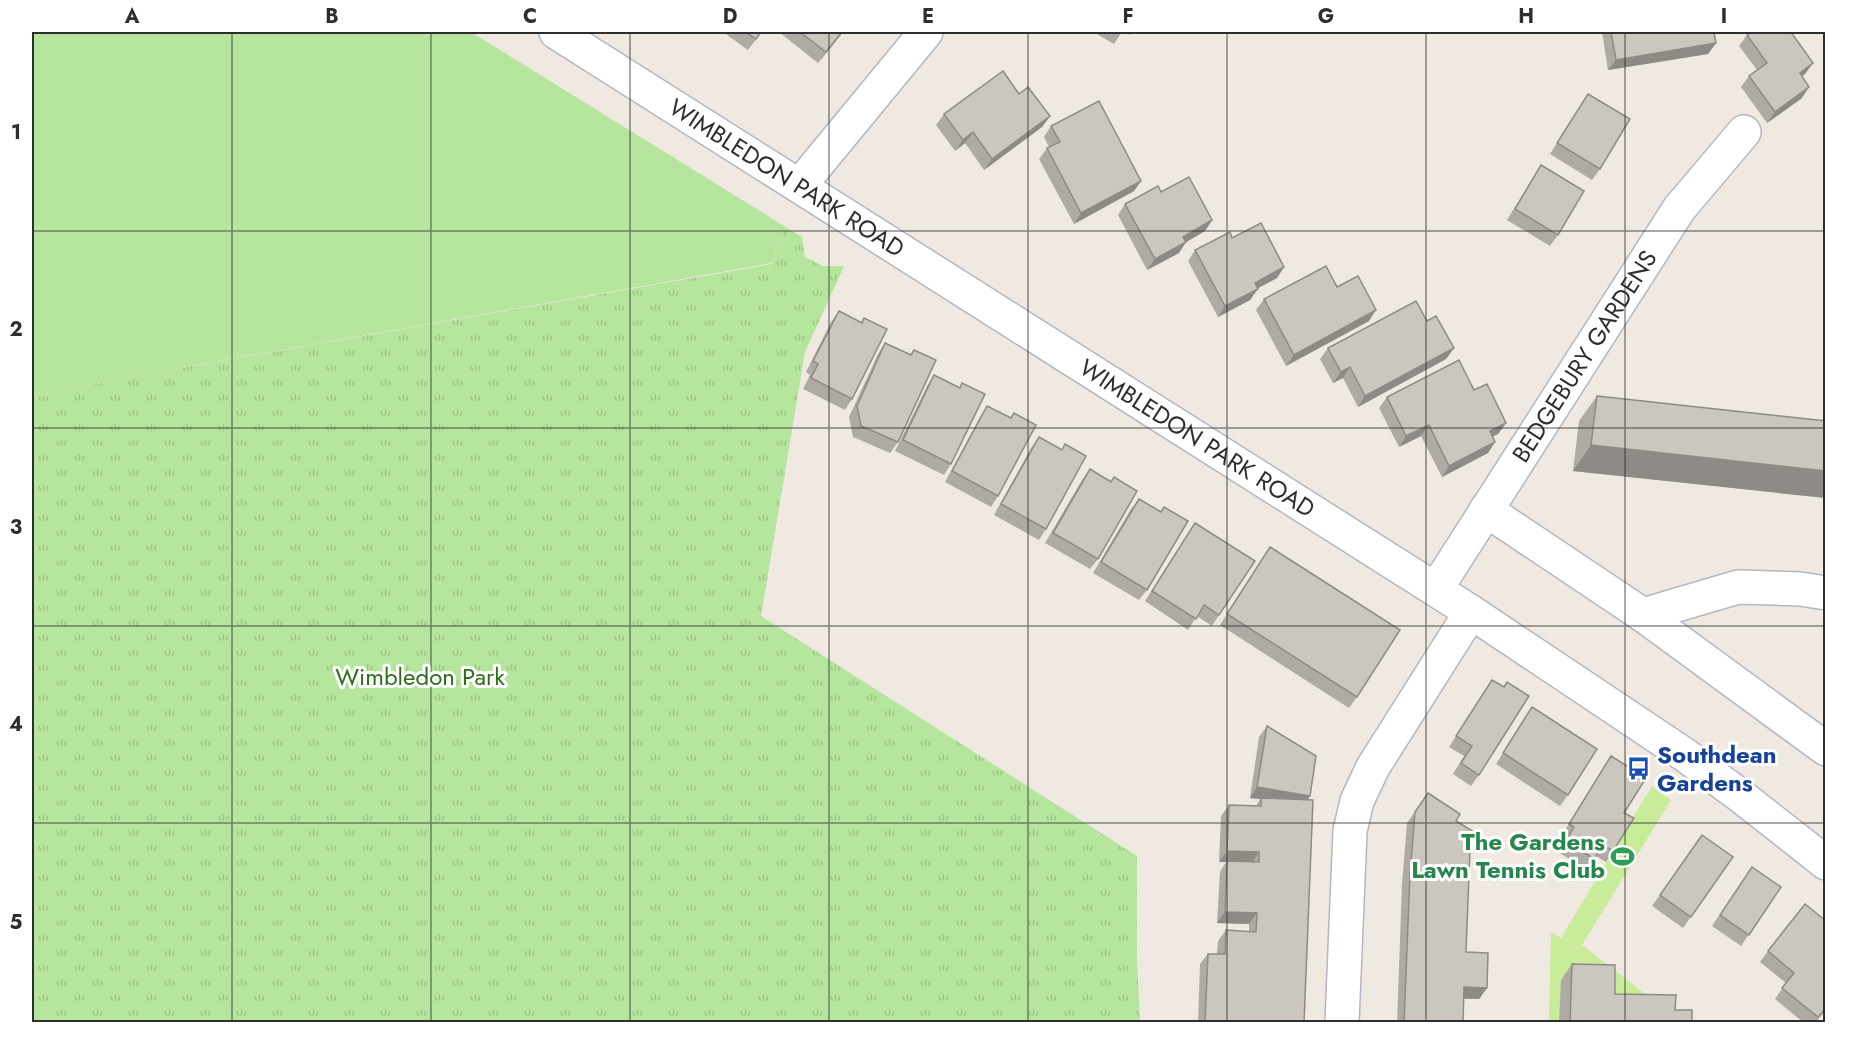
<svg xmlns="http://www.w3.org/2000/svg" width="1857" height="1054" font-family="Jost,sans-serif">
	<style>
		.grass { fill: #b6e59e }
		.park { fill: url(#park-tufts) }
		.pitch { fill: #c9ec9a }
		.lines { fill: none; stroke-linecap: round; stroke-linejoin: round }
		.minor-casing { stroke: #b4b7c1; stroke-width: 36 }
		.minor { stroke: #fff; stroke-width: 33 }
		.wall { fill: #afaba4 }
		.shaded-wall { fill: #8e8b86 }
		.building { fill: #cbc7bf; stroke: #8e8b86; stroke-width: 1.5 }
		.grid { fill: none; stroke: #2e2e2e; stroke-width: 1.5; stroke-opacity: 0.55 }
		.labels { text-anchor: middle; stroke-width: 6; stroke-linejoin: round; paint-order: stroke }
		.street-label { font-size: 24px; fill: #2e2e2e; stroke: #fff }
		.park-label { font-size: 24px; fill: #2c6e1b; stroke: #fff }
		.transit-label { font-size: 24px; font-weight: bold; fill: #164399; stroke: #fff; text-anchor: start }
		.leisure-label { font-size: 24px; font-weight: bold; fill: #27864d; stroke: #fff; text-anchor: end }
		.neatline { fill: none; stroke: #2e2e2e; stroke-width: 2 }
		.grid-label { font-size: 20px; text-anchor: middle; font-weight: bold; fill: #2e2e2e }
	</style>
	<defs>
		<pattern id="park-tufts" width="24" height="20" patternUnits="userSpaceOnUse" patternTransform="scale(1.5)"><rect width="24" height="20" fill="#b6e59e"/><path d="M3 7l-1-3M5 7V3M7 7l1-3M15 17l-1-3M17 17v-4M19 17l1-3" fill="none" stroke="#9dc588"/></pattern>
	</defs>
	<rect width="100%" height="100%" fill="#efe9e1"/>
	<path class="grass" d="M32,32h439l313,194 -12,37 -644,114 -96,21z"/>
	<path class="park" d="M784,226l18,11 3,20 18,9h21l-39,86 -44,264 376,240v105l3,61h-1108v-624l96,-21 644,-113z"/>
	<path class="pitch" d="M1652,786l19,14 -89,145 99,77h-132l2,-90 10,6z"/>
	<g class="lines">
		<defs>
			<g id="minor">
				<path id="s1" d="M556,32l915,580 214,143 57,42 84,66"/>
				<path d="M800,185l126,-153"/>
				<path d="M1486,510l157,105 183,134"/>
				<path id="s2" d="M1436,589l243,-380 65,-77"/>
				<path d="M1643,615l95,-28 62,2 26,4"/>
				<path d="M1342,1022l8,-191 7,-30 16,-34 98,-155"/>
			</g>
		</defs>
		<use href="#minor" class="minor-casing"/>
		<use href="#minor" class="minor"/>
	</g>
	<g class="wall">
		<path d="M723,32h39l-14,18z"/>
		<path d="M779,32h64l-25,31z"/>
		<path d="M1096,32h26l-8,12 -19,-11z"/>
		<path d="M1124,32h9l-3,3z"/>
		<path d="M1602,32h112l2,11 -8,11 -100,16z"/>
		<path d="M1747,35l58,39 -3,2v22l-35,25 -26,-36 8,-11 8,-6 -18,-24z"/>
		<path d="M1019,94l31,22 -8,11 -58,43 -19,-27 -10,8 -19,-26 8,-11z"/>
		<path d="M1588,94l12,75 -8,11 -42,-26z"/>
		<path d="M1051,126l90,55 -7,10 -60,33 -35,-65 8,-11 2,-1 -5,-10z"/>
		<path d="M1541,165l17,70 -8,11 -43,-26 27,-44z"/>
		<path d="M1125,204l87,16 -7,11 -19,11 -7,11 -32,17 -29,-55z"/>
		<path d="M1232,238l52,29 -7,11 -20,10 -7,12 -32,17 -30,-56 7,-11z"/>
		<path d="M1264,299l105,22 -83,45 -30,-56z"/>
		<path d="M839,311l22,11 3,-4 -12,81 -7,11 -42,-21 7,-14 -4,-3 25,-50z"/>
		<path d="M1427,321l27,27 -8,11 -88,48 -15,-29 -10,5 -13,-24 8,-11z"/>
		<path d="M885,343l26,12 3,-5 -16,92 -8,11 -37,-16 -4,-20 29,-63z"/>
		<path d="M934,375l25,13 3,-5 -11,81 -7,11 -49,-24 32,-65z"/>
		<path d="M1474,390l32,33 -8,11 -5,2 2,6 -7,11 -46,24 -21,-41 -22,11 -20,-39 8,-11z"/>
		<path d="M1597,396l229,25v77l-253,-27 6,-50z"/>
		<path d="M987,406l24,12 3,-5 -16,83 -7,11 -46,-25 35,-65z"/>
		<path d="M1039,437l7,92 -7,11 -45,-25 37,-67z"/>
		<path d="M1090,469l21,12 3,-4 -16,82 -8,10 -45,-26 37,-63z"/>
		<path d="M1139,499l22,12 3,-4 -17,83 -8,10 -46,-27 38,-64z"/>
		<path d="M1195,523l24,92 -7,11 -15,-10 -9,14 -43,-29z"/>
		<path d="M1270,547l87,150 -8,11 -129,-83z"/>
		<path d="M1492,680l-13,95 -8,11 -18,-12 11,-18 -15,-9z"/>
		<path d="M1532,707l36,88 -8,11 -64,-42z"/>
		<path d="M1267,726l43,70 -3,4 -3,223h-106l2,-59 8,-10h9l1,-13 8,-11 23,2v-8l-32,-1 3,-51 6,-10h-7l2,-46 8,-11 27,1 4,-7 -10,-1 9,-61z"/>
		<path d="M1611,756l13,57 -11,38 -7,11 -10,-6 -9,14 -29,-18 9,-14 -5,-3z"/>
		<path d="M1428,793l28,28 10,24v107l21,36 -8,11h-16v24h-66l5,-139 5,-61z"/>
		<path d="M1702,835l31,22 -50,71 -31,-22z"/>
		<path d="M1752,867l29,20 -40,59 -29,-20z"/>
		<path d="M1826,921v89l-11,13h-11l-29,-24 11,-16 -26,-21 8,-11z"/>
		<path d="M1572,964l43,30 60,16 17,13h-133l2,-43z"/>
	</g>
	<g class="shaded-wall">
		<path d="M842,32h1l-25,31 8,-11z"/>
		<path d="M1716,43l-8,11 -100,16 8,-10z"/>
		<path d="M1813,63l-8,11 -13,10 8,-11z"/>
		<path d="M1809,87l-7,11 -35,25 8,-11z"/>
		<path d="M1050,116l-8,11 -58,43 8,-11z"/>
		<path d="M973,132l-8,11 -10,8 8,-11z"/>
		<path d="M1141,181l-7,10 -60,33 7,-11z"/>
		<path d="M1212,220l-7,11 -29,17 7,-11z"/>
		<path d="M1186,242l-7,11 -32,17 8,-11z"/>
		<path d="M1284,267l-7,11 -30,16 8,-11z"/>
		<path d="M1258,289l-8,11 -32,17 7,-11z"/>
		<path d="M1376,310l-7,11 -83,45 8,-11z"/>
		<path d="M1454,348l-8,11 -88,48 7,-11z"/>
		<path d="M1350,367l-7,11 -10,5 8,-11z"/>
		<path d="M1506,423l-8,11 -16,8 8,-11z"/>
		<path d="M1429,425l-8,11 -22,11 7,-11z"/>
		<path d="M1495,442l-7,11 -46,24 7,-11z"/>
		<path d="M1591,445l235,26v27l-253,-27z"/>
		<path d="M1257,787l53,9 -7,10 -42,-8 -1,1 -10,-1z"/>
		<path d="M1227,851l32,1 -7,11 -25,-2 -1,1h-7z"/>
		<path d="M1225,912l32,1 -8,11 -32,-1z"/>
		<path d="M1464,987l23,1 -8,11 -23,-1z"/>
	</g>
	<g class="building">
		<path d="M745,32h16l-5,7z"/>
		<path d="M800,32h42l-16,20z"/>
		<path d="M1611,32h103l2,11 -100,17z"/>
		<path d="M1752,32h39l22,31 -13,10 9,14 -34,25 -26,-36 18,-13 -20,-28z"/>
		<path d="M1003,71l16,23 9,-7 22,29 -58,43 -19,-27 -10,8 -19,-26z"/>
		<path d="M1588,94l42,25 -30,50 -43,-26z"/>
		<path d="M1099,101l42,80 -60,32 -34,-65 13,-6 -9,-16z"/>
		<path d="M1541,165l43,26 -26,44 -43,-26z"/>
		<path d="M1189,177l23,43 -29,17 3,5 -31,17 -30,-55 33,-18 3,6z"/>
		<path d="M1261,223l23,44 -29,16 3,6 -33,17 -30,-56 35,-18 2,6z"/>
		<path d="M1326,266l11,21 21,-11 18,34 -82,45 -30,-56z"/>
		<path d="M1416,301l11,20 9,-5 18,32 -89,48 -15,-29 -9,5 -13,-24z"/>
		<path d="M839,311l23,12 2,-5 23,11 -35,70 -41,-21 7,-14 -5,-3z"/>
		<path d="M885,343l26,12 3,-5 22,10 -38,82 -37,-16 -4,-20z"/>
		<path d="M1459,360l15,30 13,-6 19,39 -16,8 5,11 -46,24 -20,-41 -23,11 -19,-39z"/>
		<path d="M934,375l26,13 2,-5 23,11 -34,70 -48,-24z"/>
		<path d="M1597,396l229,25v50l-235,-26z"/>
		<path d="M987,406l24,12 3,-5 22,12 -38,71 -46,-25z"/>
		<path d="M1039,437l23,13 3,-6 21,12 -40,73 -45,-25z"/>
		<path d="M1090,469l21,13 3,-5 23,14 -39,68 -45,-26z"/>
		<path d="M1139,499l22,13 3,-5 24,14 -41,69 -46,-28z"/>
		<path d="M1195,523l60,38 -36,54 -15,-10 -8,14 -44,-28z"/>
		<path d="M1270,547l130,83 -43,67 -130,-83z"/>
		<path d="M1492,680l12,7 3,-5 22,14 -50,79 -18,-12 11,-17 -16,-10z"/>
		<path d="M1532,707l65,42 -29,46 -65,-42z"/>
		<path d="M1267,726l49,30 -6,40 -53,-9z"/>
		<path d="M1611,756l35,22 -22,35 10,5 -21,33 -10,-6 -9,14 -28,-18 8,-14 -5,-3z"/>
		<path d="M1428,793l32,21 -4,7 18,11 -8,13 4,3 -4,104 22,1 -1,35 -23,-1 -1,36h-59l6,-149 5,-62z"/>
		<path d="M1261,798l52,2 -9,223h-99l3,-69h17l1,-24 30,2 1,-19 -32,-1 2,-51 32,1v-10l-32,-1 2,-46 32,1z"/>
		<path d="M1702,835l31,22 -42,60 -31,-22z"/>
		<path d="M1752,867l29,20 -32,48 -29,-20z"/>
		<path d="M1805,904l21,17v87l-8,9 -36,-29 12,-15 -26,-22z"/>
		<path d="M1572,964l43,1v29l61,1 -1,15h17v13h-122z"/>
	</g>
	<path class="grid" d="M232,32v990M431,32v990M630,32v990M829,32v990M1028,32v990M1227,32v990M1426,32v990M1625,32v990M32,231h1794M32,428h1794M32,626h1794M32,823h1794"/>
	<defs>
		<symbol id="bus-bare" viewBox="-9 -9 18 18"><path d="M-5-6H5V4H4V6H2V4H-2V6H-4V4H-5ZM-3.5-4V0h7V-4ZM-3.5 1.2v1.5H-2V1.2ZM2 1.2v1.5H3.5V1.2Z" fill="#1a4fb4" stroke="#fff" stroke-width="2.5" paint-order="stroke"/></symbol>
		<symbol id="stadium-bare" viewBox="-9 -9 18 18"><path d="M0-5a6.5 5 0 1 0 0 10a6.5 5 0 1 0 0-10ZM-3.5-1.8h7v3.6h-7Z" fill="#2e9e5b" stroke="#fff" stroke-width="2.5" paint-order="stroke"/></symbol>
	</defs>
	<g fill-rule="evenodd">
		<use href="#bus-bare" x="1622" y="752" width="33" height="33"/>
		<use href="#stadium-bare" x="1606" y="840" width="33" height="33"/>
	</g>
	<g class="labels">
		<g class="street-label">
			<text dy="8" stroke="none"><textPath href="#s1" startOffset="273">WIMBLEDON PARK ROAD</textPath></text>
			<text dy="8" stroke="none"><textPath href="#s2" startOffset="276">BEDGEBURY GARDENS</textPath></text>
			<text dy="8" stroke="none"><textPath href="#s1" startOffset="759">WIMBLEDON PARK ROAD</textPath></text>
		</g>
		<g class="park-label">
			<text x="420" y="685">Wimbledon Park</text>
		</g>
		<g class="transit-label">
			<text x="1657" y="763">Southdean<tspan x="1657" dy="28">Gardens</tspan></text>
		</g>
		<g class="leisure-label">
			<text x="1605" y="850">The Gardens<tspan x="1605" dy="28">Lawn Tennis Club</tspan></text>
		</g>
	</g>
	<rect width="1857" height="1054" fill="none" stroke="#ffffff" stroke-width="66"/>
	<rect x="33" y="33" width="1791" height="988" class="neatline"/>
	<g class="grid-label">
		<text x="132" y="23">A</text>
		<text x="332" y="23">B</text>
		<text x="530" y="23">C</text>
		<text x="730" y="23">D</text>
		<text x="928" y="23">E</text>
		<text x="1128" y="23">F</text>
		<text x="1326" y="23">G</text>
		<text x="1526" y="23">H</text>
		<text x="1724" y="23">I</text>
		<text x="16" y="139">1</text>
		<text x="16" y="336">2</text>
		<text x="16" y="534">3</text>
		<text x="16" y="731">4</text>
		<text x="16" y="929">5</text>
	</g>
</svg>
